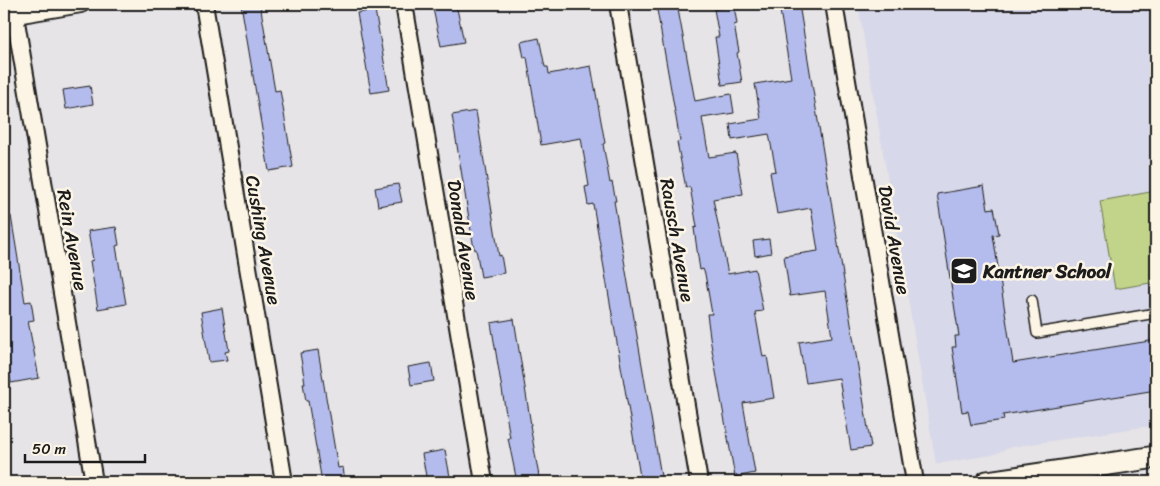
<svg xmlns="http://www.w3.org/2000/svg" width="1160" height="486" font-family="Sriracha,sans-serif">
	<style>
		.built { fill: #d7d8e9 }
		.green { fill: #c1d489; stroke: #6e7852 }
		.building { fill: #b4bced; stroke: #1c1c1c }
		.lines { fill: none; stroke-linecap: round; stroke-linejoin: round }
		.service-casing { stroke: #1c1c1c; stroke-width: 12 }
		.minor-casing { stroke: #1c1c1c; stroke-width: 20 }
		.tertiary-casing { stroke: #1c1c1c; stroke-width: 25 }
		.service { stroke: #fcf5e5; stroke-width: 9 }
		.minor { stroke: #fcf5e5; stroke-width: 16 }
		.tertiary { stroke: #fcf5e5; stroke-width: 21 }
		.labels { text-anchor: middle; stroke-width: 5; stroke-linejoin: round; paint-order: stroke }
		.street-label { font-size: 19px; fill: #1c1c1c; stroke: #fcf5e5 }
		.poi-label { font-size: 19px; font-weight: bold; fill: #1c1c1c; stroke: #fcf5e5; text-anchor: start }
	</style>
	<rect width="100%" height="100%" fill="#e6e4e7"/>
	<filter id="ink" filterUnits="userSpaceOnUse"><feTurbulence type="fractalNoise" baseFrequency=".02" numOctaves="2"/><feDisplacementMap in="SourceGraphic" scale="10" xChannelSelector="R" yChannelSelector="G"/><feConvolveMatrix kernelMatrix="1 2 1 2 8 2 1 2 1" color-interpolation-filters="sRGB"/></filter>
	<g filter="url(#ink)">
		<path class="built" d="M858,4h298v421l-144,22 -20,8 -56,9z"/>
		<path class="green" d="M1156,191v91l-41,7 -15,-88z"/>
		<g class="building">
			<path d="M241,4h19l15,87 5,-1 13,77 -24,4z"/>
			<path d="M432,4h24l8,38 -23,4z"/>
			<path d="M656,4h21l18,97 36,-7 3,19 -32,5 7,39 27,-4 7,41 -30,5 15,75 27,-5 8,42 -8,1 8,45 4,-1 7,42 -31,5 12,70 -20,4 -24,-133 -4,-30h5l-7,-40 -2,-5 -3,1 -2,-13 -4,-29 3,-1 -7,-40 -4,1 -9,-46 3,-1 -5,-29z"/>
			<path d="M779,4h20l72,443 -20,3 -12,-72 -33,5 -7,-41 33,-5 -5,-33 -2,-13 -35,5 -6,-40 34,-5 -7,-43 -34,6 -7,-42 6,-1 -7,-37 -37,6 -2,-16 31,-5 -6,-35 36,-6z"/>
			<path d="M734,6l3,18 -3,1 5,27 -2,1 5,29 -20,3 -7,-48h4l-5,-28z"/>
			<path d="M375,10l14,80 -18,3 -14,-80z"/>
			<path d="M539,38l6,29h3l1,7 42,-8 14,77 -2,1 7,39 2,-1 4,19h-2l48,281h-21l-48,-278 -5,1 -3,-18 4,-1 -8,-48 -40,7 -14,-88 -3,1 -3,-16z"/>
			<path d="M90,86l3,18 -27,5 -3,-19z"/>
			<path d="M476,111l23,145 2,-1 3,18 -23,4 -5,-28h-2l-22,-134z"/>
			<path d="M398,184l4,18 -24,4 -3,-18z"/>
			<path d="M984,186l4,23 6,-1 5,26 -6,1 20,128 143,-23v50l-153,25 1,5 -33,5 -3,-14 -6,1 -10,-65h4l-1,-11h4l-22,-142z"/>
			<path d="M4,216h7l14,86 6,-1 3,19 -6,1 11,57 -28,5 -7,-35v-11l4,-1 -4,-28z"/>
			<path d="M116,227l3,18 -3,1 10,58 -28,5 -8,-48 3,-1 -5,-29z"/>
			<path d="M769,239l2,14 -16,3 -2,-15z"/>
			<path d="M222,308l7,43 -4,1 2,8 -18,2 -8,-50z"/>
			<path d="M514,319l17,106h-1l10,57h-23l-9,-44h2l-19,-115z"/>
			<path d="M318,350l20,118 5,-1 2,15h-23l-14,-81h-2l-3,-18h2l-5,-30z"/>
			<path d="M431,363l3,18 -23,4 -3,-18z"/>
			<path d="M445,450l6,32h-24l-5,-28z"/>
		</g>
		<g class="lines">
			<defs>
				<path id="service" d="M1032,300l5,33 119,-20"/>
				<g id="minor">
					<path d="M13,4l81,478"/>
					<path d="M204,4l80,478"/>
					<path d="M404,4l80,478"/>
					<path d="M618,4l81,478"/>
					<path d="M834,4l81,478"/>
					<path d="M4,17l77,-13"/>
				</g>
				<path id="tertiary" d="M987,482l169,-25"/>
			</defs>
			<use href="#service" class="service-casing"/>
			<use href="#minor" class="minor-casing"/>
			<use href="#tertiary" class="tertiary-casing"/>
			<use href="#service" class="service"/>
			<use href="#minor" class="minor"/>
			<use href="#tertiary" class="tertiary"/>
		</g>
	</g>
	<defs>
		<symbol id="school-square" viewBox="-11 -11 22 22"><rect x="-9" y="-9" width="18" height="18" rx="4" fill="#1c1c1c" stroke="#fcf5e5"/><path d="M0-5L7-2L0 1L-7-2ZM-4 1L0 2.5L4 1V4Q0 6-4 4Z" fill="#fff"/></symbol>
	</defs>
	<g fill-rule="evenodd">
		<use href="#school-square" x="948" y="255" width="32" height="32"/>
	</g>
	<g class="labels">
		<g class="street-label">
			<text transform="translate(73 240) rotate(80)" y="7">Rein Avenue</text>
			<text transform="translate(264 240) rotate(80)" y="7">Cushing Avenue</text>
			<text transform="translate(464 240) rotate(81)" y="7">Donald Avenue</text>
			<text transform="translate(678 240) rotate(80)" y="7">Rausch Avenue</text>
			<text transform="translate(895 240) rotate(80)" y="7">David Avenue</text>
		</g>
		<g class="poi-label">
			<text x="983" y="278">Kantner School</text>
		</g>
	</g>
	<rect width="1160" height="486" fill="none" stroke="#fcf5e5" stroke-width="20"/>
	<rect x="10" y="10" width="1140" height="466" fill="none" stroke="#1c1c1c" stroke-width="2" filter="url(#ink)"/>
	<path d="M25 454v8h120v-8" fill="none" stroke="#1c1c1c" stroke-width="2.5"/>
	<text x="32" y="454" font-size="15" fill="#1c1c1c" stroke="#fcf5e5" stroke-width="4" paint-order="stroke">50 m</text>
</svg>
